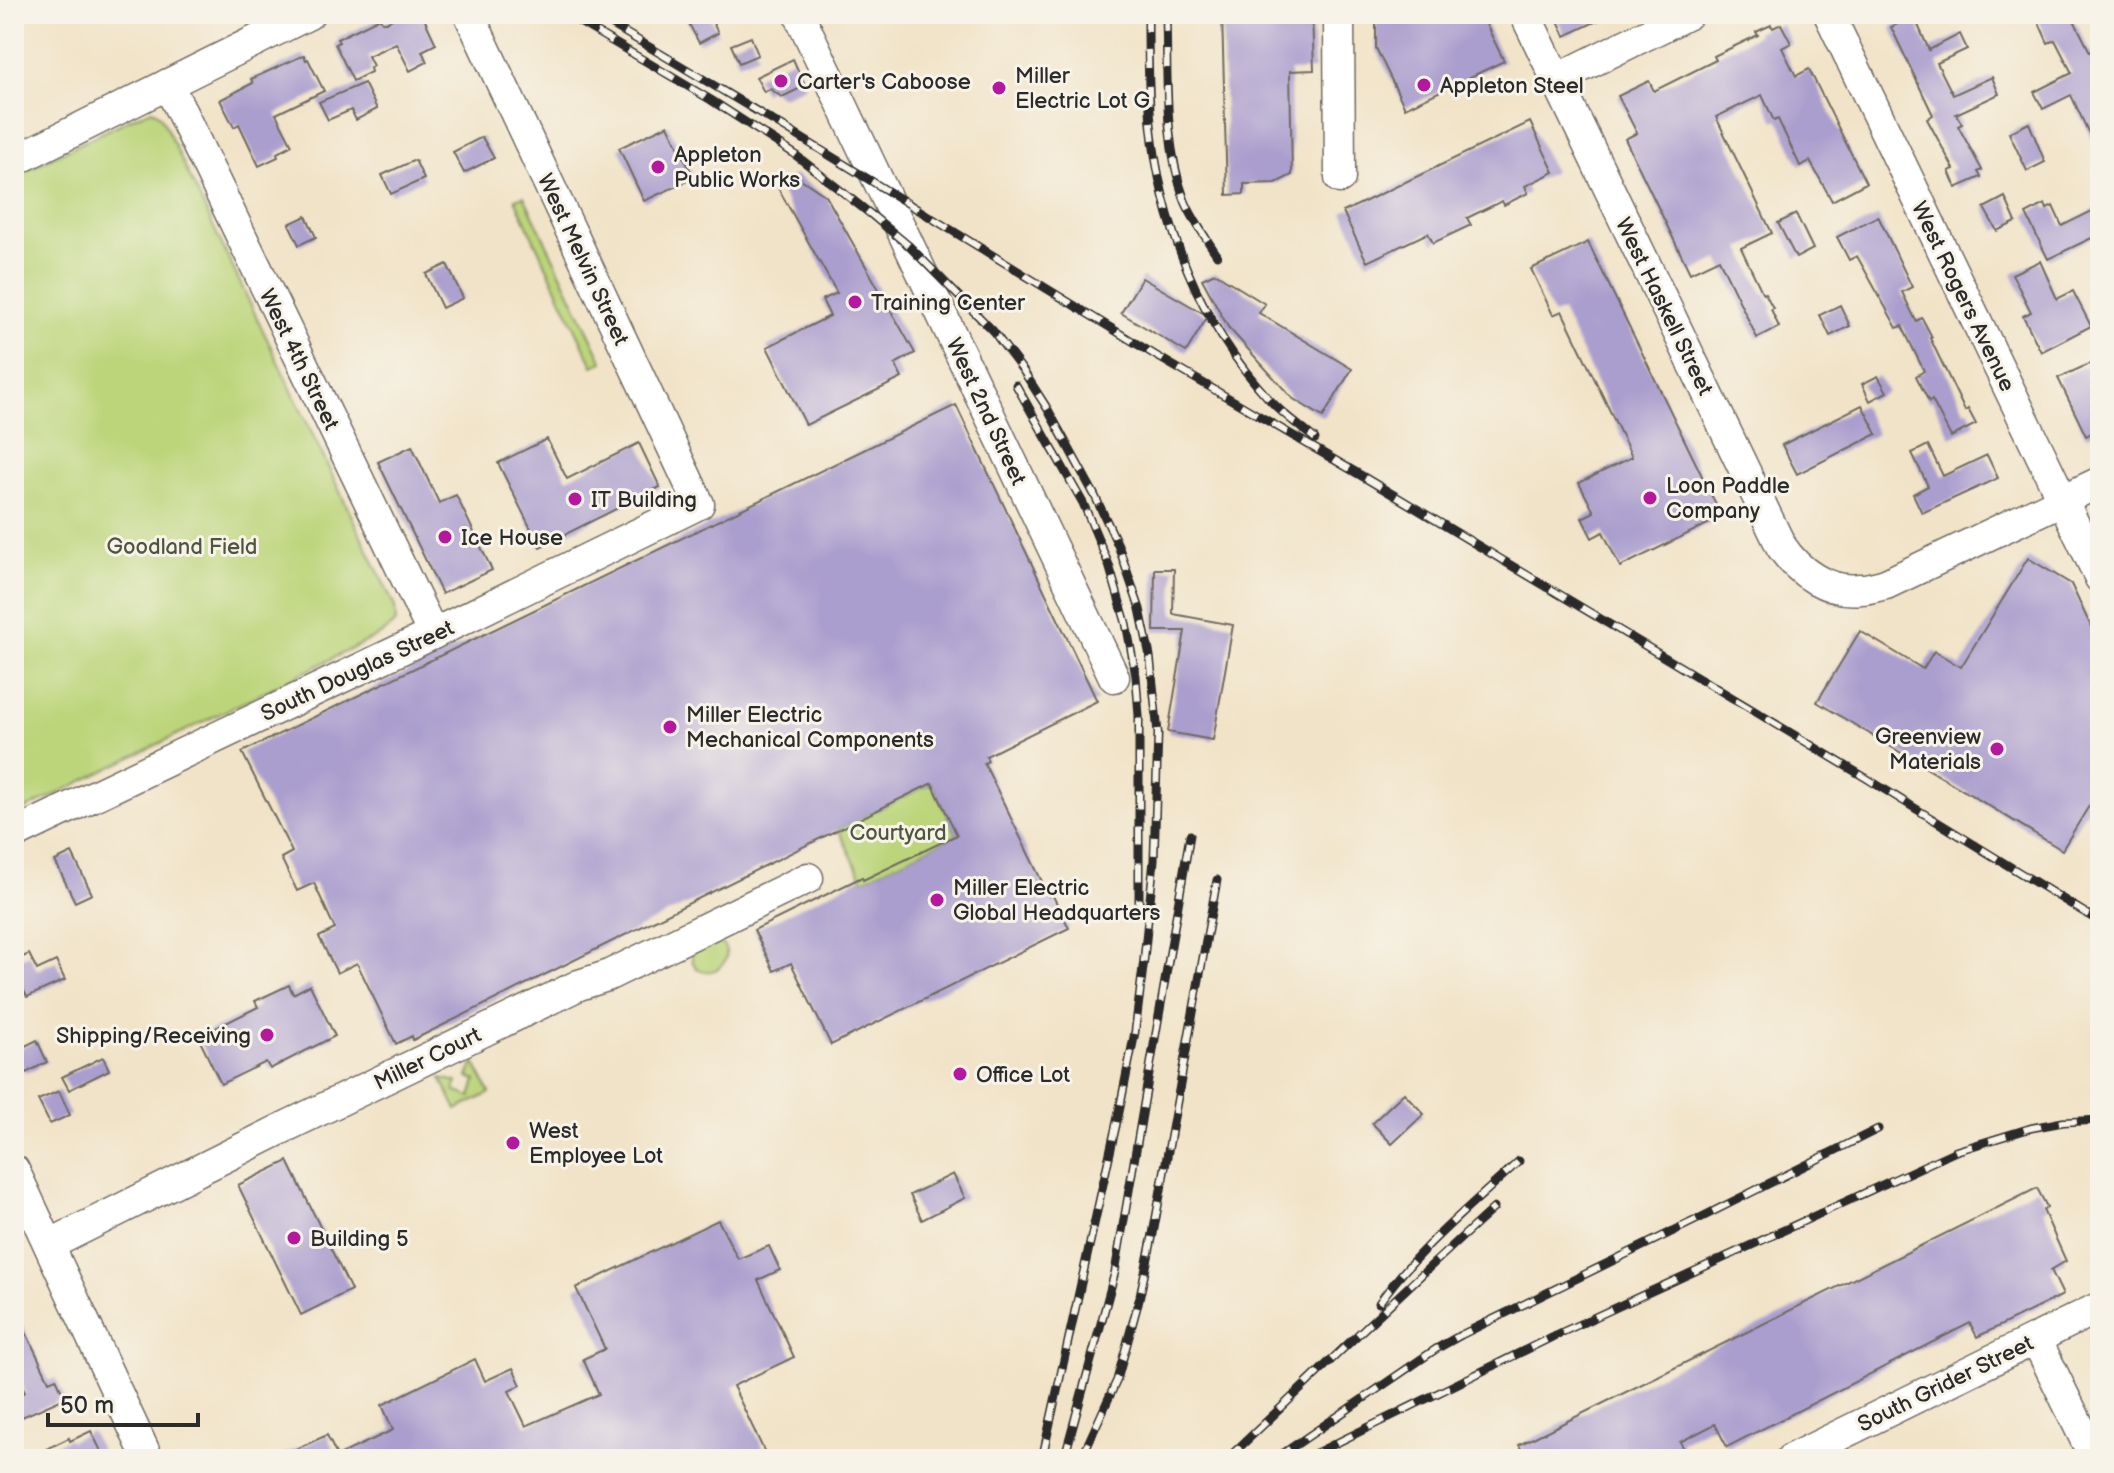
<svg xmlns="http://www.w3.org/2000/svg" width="2114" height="1473" font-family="'Balsamiq Sans',sans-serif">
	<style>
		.green { fill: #bcd57a; stroke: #748052; stroke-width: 2 }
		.building { fill: #aa9ece }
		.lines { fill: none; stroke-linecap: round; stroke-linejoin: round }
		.minor-casing { stroke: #706b62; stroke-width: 33 }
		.minor { stroke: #fff; stroke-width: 30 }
		.rail-casing { stroke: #2b2b2b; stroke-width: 9 }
		.rail { stroke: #f7f3e8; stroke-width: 6; stroke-dasharray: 18; stroke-linecap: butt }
		.poi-dot { fill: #b5179e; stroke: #f7f3e8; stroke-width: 3 }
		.labels { text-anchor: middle; stroke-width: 6; stroke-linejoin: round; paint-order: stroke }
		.poi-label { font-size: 22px; fill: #2b2b2b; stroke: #f7f3e8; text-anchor: start }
		.street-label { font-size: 22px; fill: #2b2b2b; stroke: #f7f3e8 }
		.park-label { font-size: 22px; fill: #4f563f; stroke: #f7f3e8 }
	</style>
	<rect width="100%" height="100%" fill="#f7f3e8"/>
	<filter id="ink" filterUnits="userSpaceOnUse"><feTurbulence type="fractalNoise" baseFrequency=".0125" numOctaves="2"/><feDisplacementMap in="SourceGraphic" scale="16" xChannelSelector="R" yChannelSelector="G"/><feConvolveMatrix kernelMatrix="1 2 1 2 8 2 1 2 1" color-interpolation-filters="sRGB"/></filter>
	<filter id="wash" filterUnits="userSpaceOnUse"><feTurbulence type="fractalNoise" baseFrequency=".006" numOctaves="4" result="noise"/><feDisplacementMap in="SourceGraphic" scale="32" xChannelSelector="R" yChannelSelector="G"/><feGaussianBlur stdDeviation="1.8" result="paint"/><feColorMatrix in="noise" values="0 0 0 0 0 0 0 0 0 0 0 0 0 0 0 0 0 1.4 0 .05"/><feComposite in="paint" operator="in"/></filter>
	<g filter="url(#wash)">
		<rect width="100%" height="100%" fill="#f1e3c7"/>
		<g class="green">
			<path d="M152,110l6,3 3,4 234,490 1,15 -14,12 -368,181v-639l120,-59z"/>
			<path d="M524,196l79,166 -10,4 -78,-167z"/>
			<path d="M932,783l25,52 -94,45 -25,-51z"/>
			<path d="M716,940c21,10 7,36 -15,31 -8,-5 -11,-11 -8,-20z"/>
			<path d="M474,1062l16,31 -33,17 -16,-32 16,4 -3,9 17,6 5,-17 -8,-3z"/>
		</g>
		<g id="blocks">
			<g class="building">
				<path d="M402,14h20l14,30 -14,7 5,11 -17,9 -14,-28 -28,13 5,10 -3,2 1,4 -18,9 -18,-37 4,-2 -2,-3 43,-21 2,4h4z"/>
				<path d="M698,14h11l9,19 -19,10 -12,-23z"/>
				<path d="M1222,14h90l2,56 -24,1 2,104 -16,8 -32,1v10l-17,1z"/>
				<path d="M1376,14h105l23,47 -99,47 -29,-60z"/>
				<path d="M1555,14h57l-47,22z"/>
				<path d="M2035,14h36l19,38 5,-2 5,10v13l-8,4 8,18v62l-29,-62 -28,14 -9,-17 38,-19 -17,-33 -7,3z"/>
				<path d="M1914,16l15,34 31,-16 7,15 -30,14 16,32 39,-18 7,17 -43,20 6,10 -4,2 24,44 -4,2 3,5 -25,11 -7,-17 5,-2 -27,-50 6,-4 -42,-88z"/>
				<path d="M1781,24l10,19 -9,5 14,28 13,-7 57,114 -34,18 -22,-40 -10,5 -22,-47 -4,2 -12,-26 -46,22 56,116 -31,15 22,46 2,-1 8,15 -2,1 8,18 -22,11 -38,-79 -29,14 -65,-134 12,-6 -19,-37 31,-15 5,10 62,-31 -2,-4 44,-21 -2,-3 15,-7 2,3z"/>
				<path d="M751,37l7,18 -19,8 -8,-18z"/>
				<path d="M304,55l2,5 2,-1 16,32 -48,23 16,31 -15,8 1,4 -19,9 -20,-42 -5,3 -14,-27 33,-17 -2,-4z"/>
				<path d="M793,59l12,27 -23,11 -12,-8 -6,3 -8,-15z"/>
				<path d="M364,83l13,26 -21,11 -5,-10 -23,10 -9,-18z"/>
				<path d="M1530,122l24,50 -29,14 3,7 -24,12 -2,-4 -35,17 4,7 -38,18 -5,-10 -61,29 -24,-50z"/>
				<path d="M2029,123l16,39 -18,9 -18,-38z"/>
				<path d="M668,125l26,53 -50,23 -25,-53z"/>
				<path d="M482,137l12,21 -30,15 -11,-21z"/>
				<path d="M415,160l9,19 -33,15 -9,-19z"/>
				<path d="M795,175l31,21 89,157 -20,11 7,14 -96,47 -39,-78 63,-31 -8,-16 15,-7 -60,-107z"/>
				<path d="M2005,197l11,25 -19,9 -13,-23z"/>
				<path d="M2045,204l2,5 6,-3 9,20 38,-19v27l-52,25 -22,-45z"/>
				<path d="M1796,214l17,35 -17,9 -18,-35z"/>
				<path d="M306,216l10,21 -17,8 -10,-21z"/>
				<path d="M1878,216l34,71 -10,5 14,29 6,-3 10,19 -2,1 35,73 3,-2 8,15 -25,13 -19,-37 -3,2 -13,-26 8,-5 -22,-45 -5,2 -40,-72 -8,4 -12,-23z"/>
				<path d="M1588,242l134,275 -102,50 -17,-35 -11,6 -10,-20 12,-6 -15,-29 53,-26 -70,-146 -9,4 -22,-46z"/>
				<path d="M2040,261l17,38 16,-8 18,35 -50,26 -18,-36 8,-4 -19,-38z"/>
				<path d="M447,264l16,34 -21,10 -16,-34z"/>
				<path d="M1215,273l50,31 -6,9 93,56 -29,48 -31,-19 -64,-71 -26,-48z"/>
				<path d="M1142,278l66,38 -22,36 -65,-39z"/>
				<path d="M1840,305l10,21 -20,10 -10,-21z"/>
				<path d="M2100,359v70l-14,7 -28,-58z"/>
				<path d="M1878,376l9,16 -17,9 -8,-17z"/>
				<path d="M956,405l141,296 -111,55 2,5 -4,2 65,133 3,-2 17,34 -238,117 -40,-82 -17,8 -20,-41 108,-53 1,3 94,-45 -25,-52 -519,257 -1,-4 -16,8 -39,-81 -20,10 -18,-36 16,-8 -21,-46 -17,8 -16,-33 11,-6 -50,-100z"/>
				<path d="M1862,405l15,29 -80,40 -15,-29z"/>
				<path d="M547,439l20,40 72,-36 21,44 -120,60 -42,-84z"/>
				<path d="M1928,445l15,31 44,-21 11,23 -76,35 -9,-19 15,-8 -16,-33z"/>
				<path d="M412,446l27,57 17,-8 36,75 -50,24 -64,-132z"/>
				<path d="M2028,558l43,26 29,62v142l-38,62 -245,-148 43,-71 63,38 11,-18 27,16z"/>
				<path d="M1155,569h19l-1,45 60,11 -20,115 -45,-8 17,-101h-31z"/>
				<path d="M72,853l20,41 -17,8 -20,-41z"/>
				<path d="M29,954l8,16 19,-9 9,19 -38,17 -13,-27v-9z"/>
				<path d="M289,985l4,9 17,-9 25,51 -65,33 -4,-7 -45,22 -23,-47 60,-30 -3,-6z"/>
				<path d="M37,1040l10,22 -21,11 -11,-22z"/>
				<path d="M103,1057l6,13 -40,20 -7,-13z"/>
				<path d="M59,1091l11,24 -20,9 -12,-24z"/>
				<path d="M1404,1093l20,21 -32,30 -20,-21z"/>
				<path d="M288,1161l63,129 -50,25 -63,-130z"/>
				<path d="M953,1174l12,24 -43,22 -12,-25z"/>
				<path d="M2037,1188l10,19 -4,3 23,51 -15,9 12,25 -86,42 -7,-14 -243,124 -12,-23 -35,18 10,17h-163l-8,-14z"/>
				<path d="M718,1220l20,39 31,-13 11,24 -22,10 36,77 -61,29 35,73h-494l53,-24 10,21 56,-26 -11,-25 93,-46 10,22 28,-13 8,17 -12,6 17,35 73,-32 -16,-35 22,-10 -29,-61z"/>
				<path d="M14,1307l35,74 7,-3 9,20 -43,19 -1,-2 -3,2 -4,-9v-11l11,-5 -11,-26z"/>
				<path d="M91,1431l14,28h-79l43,-21 1,3z"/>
			</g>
		</g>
	</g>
	<g filter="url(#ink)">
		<use href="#blocks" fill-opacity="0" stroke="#706b62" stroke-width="2"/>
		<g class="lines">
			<defs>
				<g id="minor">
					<path d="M799,14l315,663"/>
					<path d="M1339,14l1,164"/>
					<path d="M1525,14l256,532c18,27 47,47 80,43 8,0 17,-3 25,-5l214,-102"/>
					<path d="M1829,14l271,564"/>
					<path d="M1557,79l131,-65"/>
					<path d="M168,84l265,550"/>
					<path d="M14,161l295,-147"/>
					<path d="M14,834l419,-200 266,-130 -230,-490"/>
					<path d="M14,1170l134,289"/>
					<path d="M49,1245l234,-117 296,-143 28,-9 201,-98"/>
					<path d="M2036,1339l59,120"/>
					<path d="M1791,1459l309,-152"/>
				</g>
			</defs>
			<use href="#minor" class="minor-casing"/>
			<use href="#minor" class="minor"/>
			<defs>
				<g id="rail">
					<path d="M566,14l145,86 82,53 80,63 36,30 84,85 31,41 23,36 47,86 24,51 22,64 10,47 8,77 -4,127 -10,99 -9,73 -16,80 -77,347"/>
					<path d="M594,14l191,114 370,227 207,121 504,302 234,144"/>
					<path d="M1148,14c0,36 0,73 3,110 10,101 49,200 118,275 13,15 31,27 46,40"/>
					<path d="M1166,14c2,62 -3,128 19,187 8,19 21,37 32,54"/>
					<path d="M1016,385l67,118 26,62 17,58 10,53 3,40v190"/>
					<path d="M1379,1303c38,-54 92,-97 140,-142"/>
					<path d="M1064,1459l51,-187 75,-437"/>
					<path d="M1081,1459l36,-79 22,-80 14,-66 64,-354"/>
					<path d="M1227,1459c89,-84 176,-169 267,-251"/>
					<path d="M1275,1459l161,-110 25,-14 241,-118 176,-88"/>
					<path d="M1304,1459l252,-124 400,-184 75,-23 32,-6 37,-2"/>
				</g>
			</defs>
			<use href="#rail" class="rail-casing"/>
			<use href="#rail" class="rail"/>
		</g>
	</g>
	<g class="poi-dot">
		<circle cx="781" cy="81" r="8"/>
		<circle cx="1424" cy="85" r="8"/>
		<circle cx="999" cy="88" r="8"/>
		<circle cx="658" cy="167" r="8"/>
		<circle cx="855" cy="302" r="8"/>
		<circle cx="1650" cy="498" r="8"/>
		<circle cx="575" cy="499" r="8"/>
		<circle cx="445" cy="537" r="8"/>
		<circle cx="670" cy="727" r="8"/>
		<circle cx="1997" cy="749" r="8"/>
		<circle cx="937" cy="900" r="8"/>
		<circle cx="267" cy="1035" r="8"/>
		<circle cx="960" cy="1074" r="8"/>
		<circle cx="513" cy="1143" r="8"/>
		<circle cx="294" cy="1238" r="8"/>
	</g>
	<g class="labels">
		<g class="poi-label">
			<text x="1015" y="83">Miller<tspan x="1015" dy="25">Electric Lot G</tspan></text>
			<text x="797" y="89">Carter's Caboose</text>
			<text x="1440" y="93">Appleton Steel</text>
			<text x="674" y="162">Appleton<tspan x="674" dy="25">Public Works</tspan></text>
			<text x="871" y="310">Training Center</text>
			<text x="1666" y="493">Loon Paddle<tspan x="1666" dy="25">Company</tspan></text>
			<text x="591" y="507">IT Building</text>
			<text x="461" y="545">Ice House</text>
			<text x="686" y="722">Miller Electric<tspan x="686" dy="25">Mechanical Components</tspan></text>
			<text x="1981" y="744" text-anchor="end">Greenview<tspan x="1981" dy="25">Materials</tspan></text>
			<text x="953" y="895">Miller Electric<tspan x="953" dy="25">Global Headquarters</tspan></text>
			<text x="251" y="1043" text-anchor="end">Shipping/Receiving</text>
			<text x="976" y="1082">Office Lot</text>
			<text x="529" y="1138">West<tspan x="529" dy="25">Employee Lot</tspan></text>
			<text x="310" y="1246">Building 5</text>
		</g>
		<g class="street-label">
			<text transform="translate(584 259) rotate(65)" y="8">West Melvin Street</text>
			<text transform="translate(1964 296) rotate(64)" y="8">West Rogers Avenue</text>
			<text transform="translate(1665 306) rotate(64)" y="8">West Haskell Street</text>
			<text transform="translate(300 359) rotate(64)" y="8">West 4th Street</text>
			<text transform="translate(987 411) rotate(65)" y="8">West 2nd Street</text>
			<text transform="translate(357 670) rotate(-25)" y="8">South Douglas Street</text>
			<text transform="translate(427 1058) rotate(-26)" y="8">Miller Court</text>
			<text transform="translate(1945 1383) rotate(-26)" y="8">South Grider Street</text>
		</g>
		<g class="park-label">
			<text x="182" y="554">Goodland Field</text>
			<text x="898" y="840">Courtyard</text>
		</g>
	</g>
	<rect width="2114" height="1473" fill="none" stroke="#f7f3e8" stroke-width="48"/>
	<path d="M48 1413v12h150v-12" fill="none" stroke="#2b2b2b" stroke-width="4"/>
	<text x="60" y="1413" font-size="24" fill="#2b2b2b" stroke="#f7f3e8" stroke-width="6" paint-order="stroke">50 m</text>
</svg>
